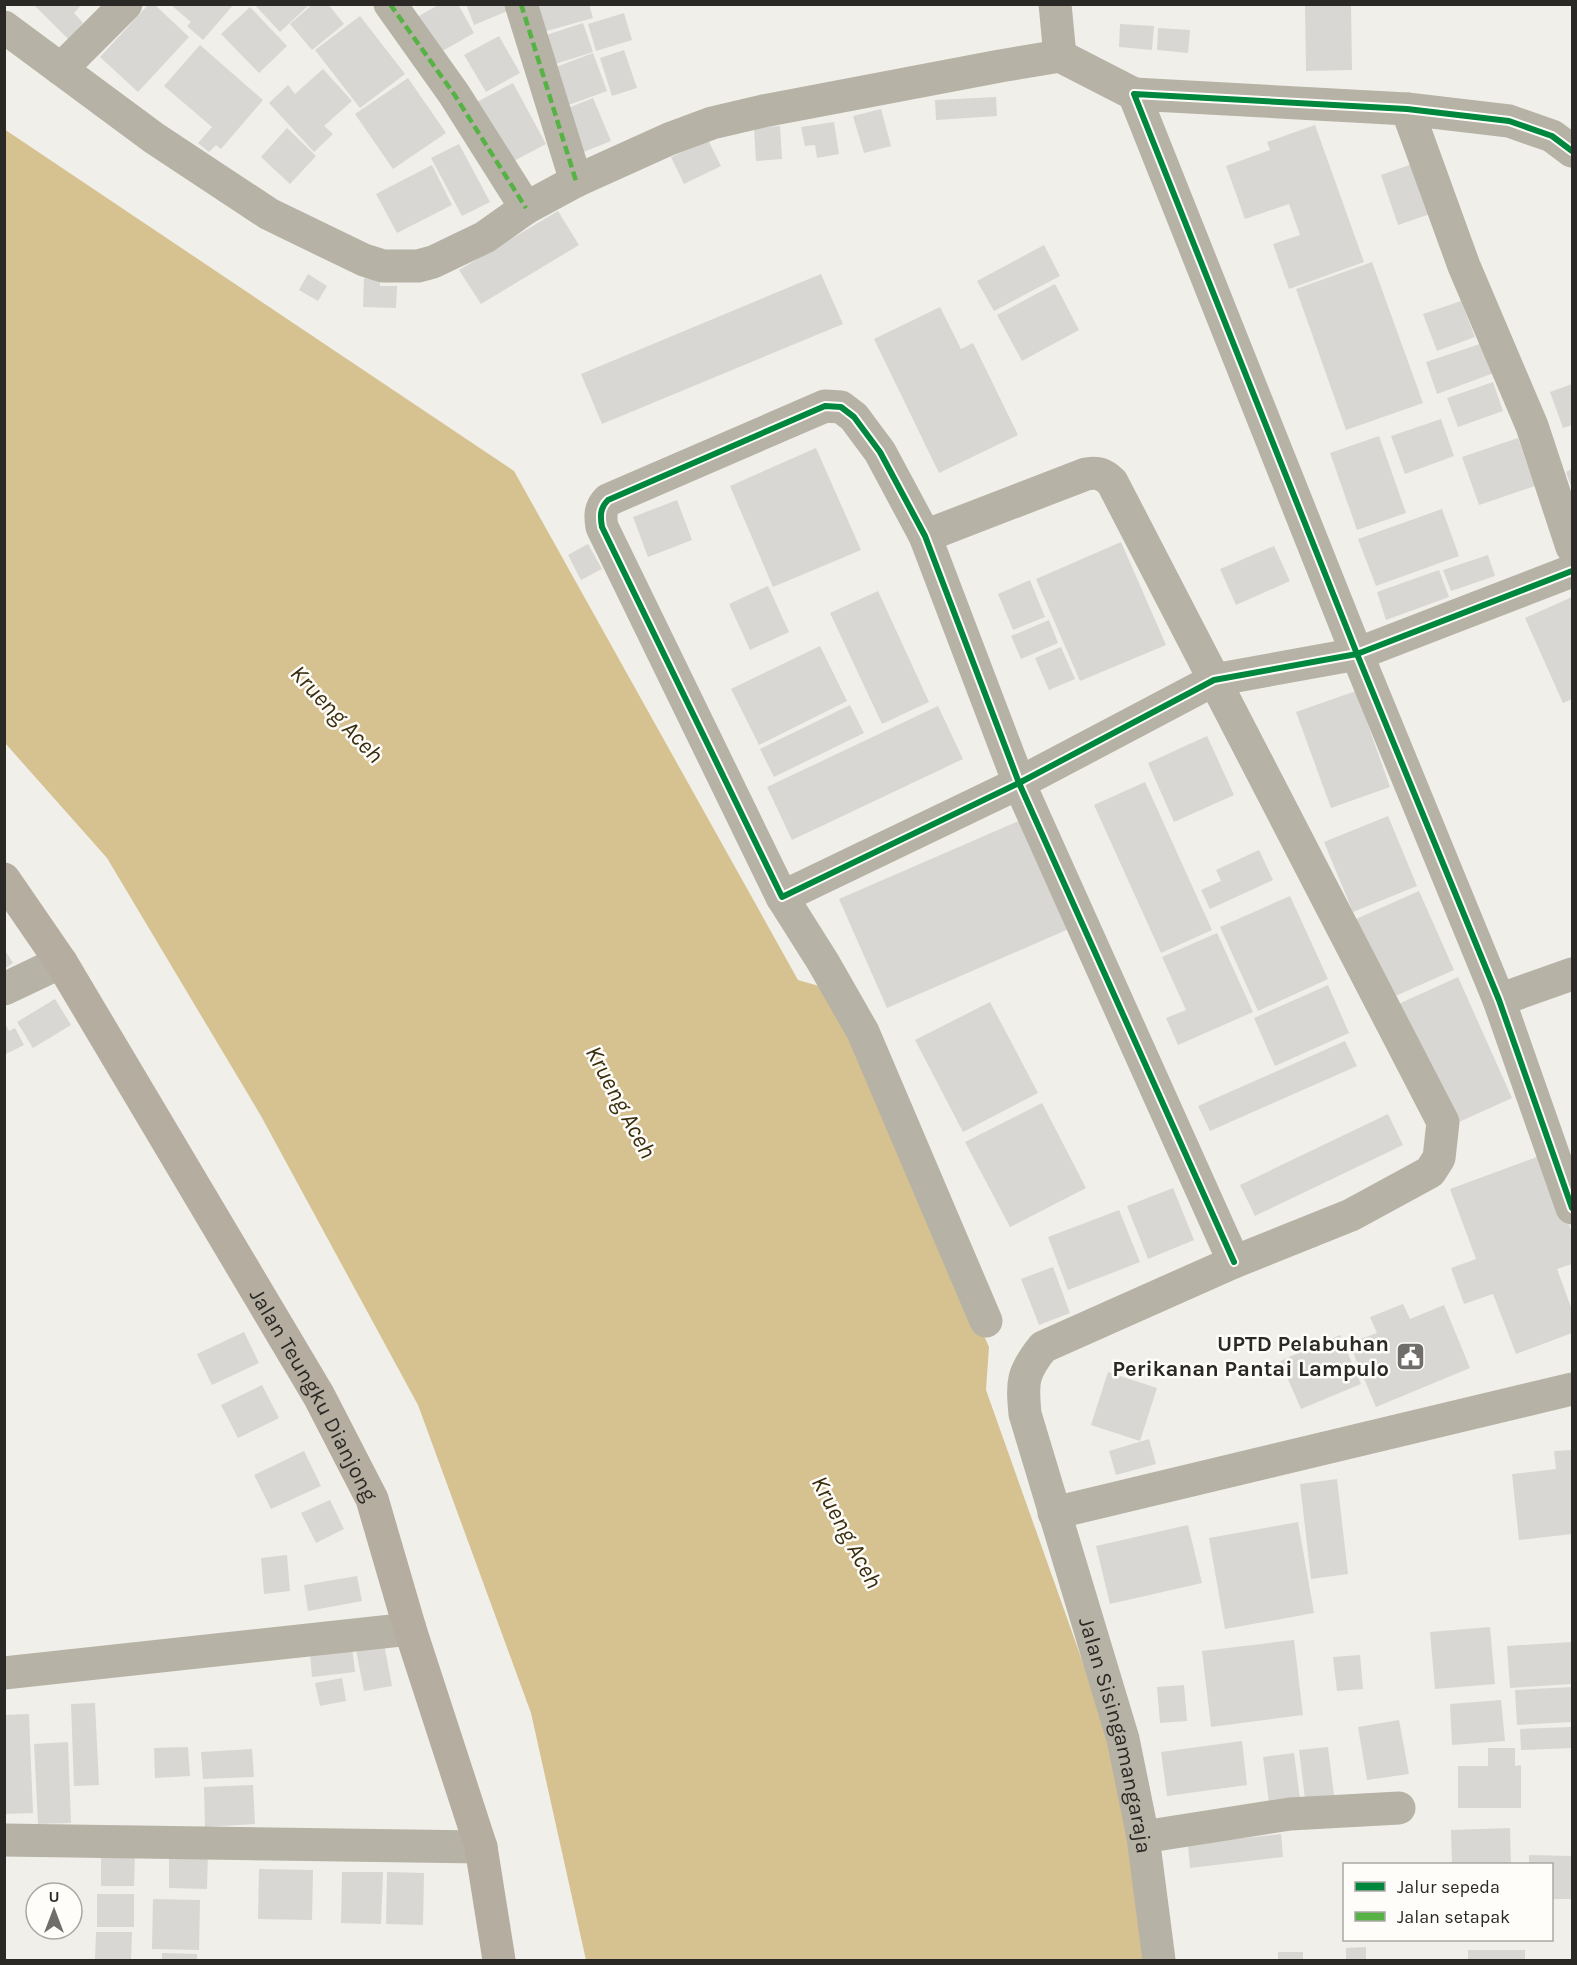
<svg xmlns="http://www.w3.org/2000/svg" width="1577" height="1965" font-family="Karla,sans-serif">
	<style>
		.water { fill: #d6c290 }
		.building { fill: #d9d7d3 }
		.lines { fill: none; stroke-linecap: round; stroke-linejoin: round }
		.street { stroke: #b6b2a5; stroke-width: 33 }
		.secondary { stroke: #b5aea0; stroke-width: 33 }
		.quiet { stroke: #56b245; stroke-width: 4.5; stroke-dasharray: 9 4.5; stroke-linecap: butt }
		.cycleway-casing { stroke: #fffdfa; stroke-width: 10 }
		.cycleway { stroke: #00873e; stroke-width: 6 }
		.labels { text-anchor: middle; stroke-width: 5; stroke-linejoin: round; paint-order: stroke }
		.poi-label { font-size: 22px; font-weight: bold; fill: #2a2926; stroke: #fffdfa; text-anchor: end }
		.street-label { font-size: 22px; fill: #2a2926; stroke: #fffdfa }
		.water-label { font-size: 24px; font-style: italic; fill: #3a2e0f; stroke: #fffdfa }
	</style>
	<rect width="100%" height="100%" fill="#f1efea"/>
	<path class="water" d="M4,129l510,342 284,509 35,10 156,357 -3,43 140,394 18,176h-558l-55,-247 -113,-308 -157,-289 -154,-258 -102,-115z"/>
	<g class="building">
		<path d="M33,4h49l-8,9 9,10 -15,16z"/>
		<path d="M170,4h64l-31,36 -16,-14 4,-4z"/>
		<path d="M254,4h56l-30,28z"/>
		<path d="M313,4h15l16,20 -32,26 -22,-26z"/>
		<path d="M440,4h18l16,29 -42,24 -20,-37z"/>
		<path d="M466,4h48l1,4 -41,17z"/>
		<path d="M535,4h54l4,14 -50,14z"/>
		<path d="M1305,4h46l1,66 -46,1z"/>
		<path d="M148,5h7l34,32 -51,55 -38,-35z"/>
		<path d="M250,7l37,39 -28,27 -38,-39z"/>
		<path d="M624,13l8,27 -36,11 -8,-27z"/>
		<path d="M360,16l45,58 -45,34 -45,-58z"/>
		<path d="M583,23l10,29 -44,14 -9,-29z"/>
		<path d="M1120,24l34,2 -2,24 -33,-3z"/>
		<path d="M1158,28l32,2 -2,23 -31,-3z"/>
		<path d="M499,36l21,37 -34,19 -22,-37z"/>
		<path d="M200,45l63,55 -42,49 -5,-4 -7,7 -11,-9 14,-16 -48,-41z"/>
		<path d="M624,50l13,38 -25,8 -12,-38z"/>
		<path d="M593,53l14,38 -44,16 -15,-37z"/>
		<path d="M323,69l29,32 -28,25 9,8 -19,18 -45,-49 19,-18 7,9z"/>
		<path d="M408,78l38,55 -53,36 -38,-55z"/>
		<path d="M513,83l33,61 -42,22 -33,-61z"/>
		<path d="M996,97l1,19 -61,4 -1,-20z"/>
		<path d="M593,98l18,43 -30,12 -18,-43z"/>
		<path d="M881,109l10,37 -27,7 -11,-37z"/>
		<path d="M834,122l5,32 -22,4 -2,-13 -10,1 -4,-19z"/>
		<path d="M1315,125l49,137 -75,27 -16,-45 27,-9 -11,-31 -44,15 -19,-53 44,-16 -3,-8z"/>
		<path d="M780,126l2,33 -26,2 -2,-33z"/>
		<path d="M287,128l29,28 -26,28 -29,-27z"/>
		<path d="M708,140l13,26 -37,18 -13,-27z"/>
		<path d="M459,144l31,58 -28,14 -31,-58z"/>
		<path d="M1415,163l18,50 -35,12 -17,-50z"/>
		<path d="M432,165l20,40 -55,28 -21,-39z"/>
		<path d="M558,211l21,34 -98,59 -22,-34z"/>
		<path d="M1044,245l16,31 -66,35 -17,-30z"/>
		<path d="M1372,262l51,141 -77,27 -50,-141z"/>
		<path d="M308,274l19,12 -9,15 -19,-11z"/>
		<path d="M821,274l22,50 -241,100 -21,-50z"/>
		<path d="M364,278l16,1v7h17l-1,22 -33,-1z"/>
		<path d="M1055,284l24,46 -57,31 -25,-46z"/>
		<path d="M1461,301l14,36 -38,14 -14,-37z"/>
		<path d="M940,307l21,42 12,-6 45,92 -79,38 -65,-134z"/>
		<path d="M1483,343l11,30 -57,21 -11,-32z"/>
		<path d="M1493,382l10,29 -45,16 -11,-29z"/>
		<path d="M1572,384v41l-9,3 -13,-36z"/>
		<path d="M1441,419l13,37 -49,18 -14,-38z"/>
		<path d="M1379,436l27,77 -49,17 -27,-77z"/>
		<path d="M1518,438l17,48 -56,19 -17,-48z"/>
		<path d="M816,448l45,102 -88,37 -43,-101z"/>
		<path d="M1572,469v20l-6,-17z"/>
		<path d="M677,500l15,40 -44,17 -15,-40z"/>
		<path d="M1442,509l17,47 -83,30 -18,-47z"/>
		<path d="M1121,542l45,103 -86,36 -44,-102z"/>
		<path d="M588,544l14,25 -21,11 -13,-25z"/>
		<path d="M1274,546l16,35 -54,24 -16,-36z"/>
		<path d="M1488,555l7,21 -44,15 -8,-21z"/>
		<path d="M1439,570l10,27 -63,23 -9,-28z"/>
		<path d="M1030,580l15,37 -32,13 -15,-36z"/>
		<path d="M768,586l21,46 -39,18 -21,-46z"/>
		<path d="M878,591l51,111 -47,22 -52,-111z"/>
		<path d="M1572,597v102l-9,4 -38,-85z"/>
		<path d="M1049,620l9,23 -37,16 -10,-23z"/>
		<path d="M820,646l27,55 -88,44 -28,-56z"/>
		<path d="M1061,647l14,32 -26,11 -14,-32z"/>
		<path d="M1356,691l34,96 -59,21 -35,-96z"/>
		<path d="M850,705l14,28 -90,44 -14,-28z"/>
		<path d="M938,706l25,53 -171,81 -25,-53z"/>
		<path d="M1207,736l27,59 -60,27 -26,-59z"/>
		<path d="M1145,782l67,148 -51,23 -67,-148z"/>
		<path d="M1388,816l29,70 -64,26 -29,-70z"/>
		<path d="M1023,819l48,109 -184,80 -48,-109z"/>
		<path d="M1259,850l14,30 -63,29 -9,-19 20,-9 -5,-11z"/>
		<path d="M1419,891l35,79 -63,28 -35,-79z"/>
		<path d="M1290,896l38,83 -70,32 -38,-84z"/>
		<path d="M1217,933l36,79 -75,33 -12,-27 20,-8 -24,-53z"/>
		<path d="M4,949l9,14 -9,6z"/>
		<path d="M1458,977l54,121 -64,29 -54,-121z"/>
		<path d="M1328,985l21,48 -74,33 -21,-48z"/>
		<path d="M55,999l16,26 -38,23 -16,-26z"/>
		<path d="M990,1002l48,91 -75,39 -48,-92z"/>
		<path d="M4,1021l5,10 6,-3 9,17 -20,10z"/>
		<path d="M1345,1041l12,25 -147,65 -12,-25z"/>
		<path d="M1042,1103l44,85 -76,39 -45,-85z"/>
		<path d="M1388,1114l15,31 -148,71 -15,-31z"/>
		<path d="M1542,1155l30,78v31l-15,5 15,41v23l-56,21 -23,-60 -29,10 -13,-36 25,-9 -26,-70z"/>
		<path d="M1173,1188l21,52 -46,19 -21,-53z"/>
		<path d="M1119,1210l21,52 -72,28 -20,-53z"/>
		<path d="M1053,1267l17,46 -31,12 -18,-46z"/>
		<path d="M1403,1304l7,15 34,-14 26,63 -94,39 -27,-64 28,-10 -7,-16z"/>
		<path d="M244,1332l15,31 -47,22 -15,-31z"/>
		<path d="M1340,1335l21,49 -60,25 -21,-48z"/>
		<path d="M1108,1372l49,16 -17,53 -49,-16z"/>
		<path d="M262,1385l17,33 -41,20 -17,-33z"/>
		<path d="M1149,1439l7,25 -40,11 -7,-24z"/>
		<path d="M1572,1450v84l-53,6 -7,-66 44,-5 -2,-18z"/>
		<path d="M304,1451l17,35 -50,23 -17,-34z"/>
		<path d="M1337,1479l11,95 -37,5 -11,-95z"/>
		<path d="M330,1500l14,29 -28,14 -15,-30z"/>
		<path d="M1298,1522l16,91 -89,16 -16,-91z"/>
		<path d="M1188,1525l14,58 -92,21 -14,-58z"/>
		<path d="M287,1555l3,36 -26,3 -3,-36z"/>
		<path d="M357,1576l5,25 -54,10 -4,-26z"/>
		<path d="M1490,1627l5,57 -60,5 -5,-57z"/>
		<path d="M1294,1640l9,75 -92,12 -9,-76z"/>
		<path d="M1572,1642v42l-62,4 -3,-42z"/>
		<path d="M384,1644l8,42 -28,5 -8,-41z"/>
		<path d="M352,1646l3,26 -43,5 -2,-25z"/>
		<path d="M1360,1655l3,34 -26,2 -4,-34z"/>
		<path d="M342,1678l4,23 -26,5 -5,-23z"/>
		<path d="M1184,1685l3,36 -27,2 -3,-36z"/>
		<path d="M1572,1687v35l-55,3 -2,-35z"/>
		<path d="M1501,1700l4,41 -53,4 -2,-41z"/>
		<path d="M95,1703l4,82 -25,1 -3,-82z"/>
		<path d="M29,1714l4,99 -29,1v-99z"/>
		<path d="M1399,1720l10,54 -42,6 -9,-53z"/>
		<path d="M1571,1727l1,21 -51,2 -1,-21z"/>
		<path d="M1242,1741l5,44 -80,11 -6,-44z"/>
		<path d="M68,1742l3,81 -33,1 -4,-80z"/>
		<path d="M188,1747l2,29 -35,2 -1,-30z"/>
		<path d="M1328,1747l6,48 -29,4 -6,-49z"/>
		<path d="M1488,1748h27v18l6,-1v43h-63v-42h30z"/>
		<path d="M252,1749l2,28 -51,2 -2,-27z"/>
		<path d="M1294,1753l7,53 -31,4 -7,-53z"/>
		<path d="M253,1785l2,39 -50,3 -1,-40z"/>
		<path d="M1510,1828l1,36h-59l-1,-34z"/>
		<path d="M1281,1834l2,23 -93,11 -2,-24z"/>
		<path d="M169,1852l39,1 -1,36 -38,-1z"/>
		<path d="M101,1855h34l-1,31h-33z"/>
		<path d="M1529,1855l43,1v43h-20v-35h-23z"/>
		<path d="M259,1869l54,1 -1,50 -54,-1z"/>
		<path d="M342,1872h41l-2,52 -40,-1z"/>
		<path d="M387,1872l37,1 -1,52 -37,-1z"/>
		<rect x="97" y="1894" width="37" height="33"/>
		<path d="M153,1899l47,1 -1,50 -47,-1z"/>
		<path d="M96,1932h36l-1,28h-36z"/>
		<path d="M1366,1947v13h-20v-12z"/>
		<rect x="1468" y="1950" width="57" height="10"/>
		<rect x="1278" y="1952" width="25" height="8"/>
		<path d="M162,1953l35,1v6h-35z"/>
	</g>
	<g class="lines">
		<g class="street">
			<path d="M390,4l64,90 72,114"/>
			<path d="M521,4l55,177"/>
			<path d="M1055,4l5,52"/>
			<path d="M4,27l150,111 115,76 95,46 19,6h35l15,-4 52,-25 41,-29 50,-27 93,-42 43,-16 51,-12 237,-45 60,-10 74,38"/>
			<path d="M61,69l65,-65"/>
			<path d="M1407,109l57,157 68,160 40,121"/>
			<path d="M1572,151l-20,-15 -43,-15 -102,-12 -273,-15 223,560 142,346 73,208"/>
			<path id="s1" d="M925,536l161,-62c13,-2 17,0 26,8l331,640 -4,36 -9,14 -79,43 -117,47 -191,85c-21,26 -21,35 -18,67l98,325 20,98 16,123"/>
			<path d="M782,897l41,65 40,70 123,289"/>
			<path d="M4,989l57,-27"/>
			<path d="M1499,1000l73,-26"/>
			<path d="M1234,1262l-215,-479 -94,-247 -45,-84 -26,-35 -13,-10 -16,-1 -217,94c-8,8 -8,16 -6,27l180,370 237,-114 195,-103 143,-26 215,-83"/>
			<path d="M1054,1513l518,-124"/>
			<path d="M4,1673l406,-44"/>
			<path d="M1143,1837l147,-23 109,-6"/>
			<path d="M4,1840l477,7"/>
		</g>
		<path class="secondary" id="s2" d="M4,879l57,83 258,434 53,103 38,130 71,218 18,113"/>
		<g class="quiet">
			<path d="M390,4l64,90 72,114"/>
			<path d="M521,4l55,177"/>
		</g>
		<defs>
			<g id="cycleway">
				<path d="M1572,151l-20,-15 -43,-15 -102,-12 -273,-15 223,560 142,346 73,208"/>
				<path d="M1234,1262l-215,-479 -94,-247 -45,-84 -26,-35 -13,-10 -16,-1 -217,94c-8,8 -8,16 -6,27l180,370 237,-114 195,-103 143,-26 215,-83"/>
			</g>
		</defs>
		<use href="#cycleway" class="cycleway-casing"/>
		<use href="#cycleway" class="cycleway"/>
	</g>
	<defs>
		<symbol id="civic-square" viewBox="-11 -11 22 22"><rect x="-9" y="-9" width="18" height="18" rx="4" fill="#706e6b" stroke="#fffdfa"/><path d="M-.6-6.5H3V-4.5H.6V-3L4-1V1h2V6H-6V1h2V-1L-.6-3ZM-1.2 2.5V6h2.4V2.5Z" fill="#fff"/></symbol>
	</defs>
	<g fill-rule="evenodd">
		<use href="#civic-square" x="1394" y="1340" width="33" height="33"/>
	</g>
	<g class="labels">
		<g class="poi-label">
			<text x="1389" y="1351">UPTD Pelabuhan<tspan x="1389" dy="25">Perikanan Pantai Lampulo</tspan></text>
		</g>
		<g class="street-label">
			<text dy="8" stroke="none"><textPath href="#s2" startOffset="602">Jalan Teungku Dianjong</textPath></text>
			<text dy="8" stroke="none"><textPath href="#s1" startOffset="1806">Jalan Sisingamangaraja</textPath></text>
		</g>
		<g class="water-label">
			<text transform="translate(337 714) rotate(47)" y="8">Krueng Aceh</text>
			<text transform="translate(621 1102) rotate(62)" y="8">Krueng Aceh</text>
			<text transform="translate(847 1532) rotate(62)" y="8">Krueng Aceh</text>
		</g>
	</g>
	<rect width="1577" height="1965" fill="none" stroke="#2a2926" stroke-width="12"/>
	<rect x="1343" y="1863" width="210" height="78" fill="#fffdfa" stroke="#aaa8a5" stroke-width="1.5"/>
	<rect x="1355" y="1882" width="30" height="9" fill="#00873e" stroke="#aaa8a5" stroke-width="1.5"/>
	<text x="1397" y="1893" font-size="18" fill="#2a2926">Jalur sepeda</text>
	<rect x="1355" y="1912" width="30" height="9" fill="#56b245" stroke="#aaa8a5" stroke-width="1.5"/>
	<text x="1397" y="1923" font-size="18" fill="#2a2926">Jalan setapak</text>
	<g transform="translate(54 1911)"><circle r="28" fill="#fffdfa" stroke="#aaa8a5" stroke-width="1.5"/>
	<path d="M0-4.5L10 22L0 15L-10 22Z" fill="#706e6b"/>
	<text y="-9" font-size="16" font-weight="bold" text-anchor="middle" fill="#2a2926">U</text>
	</g>
</svg>
